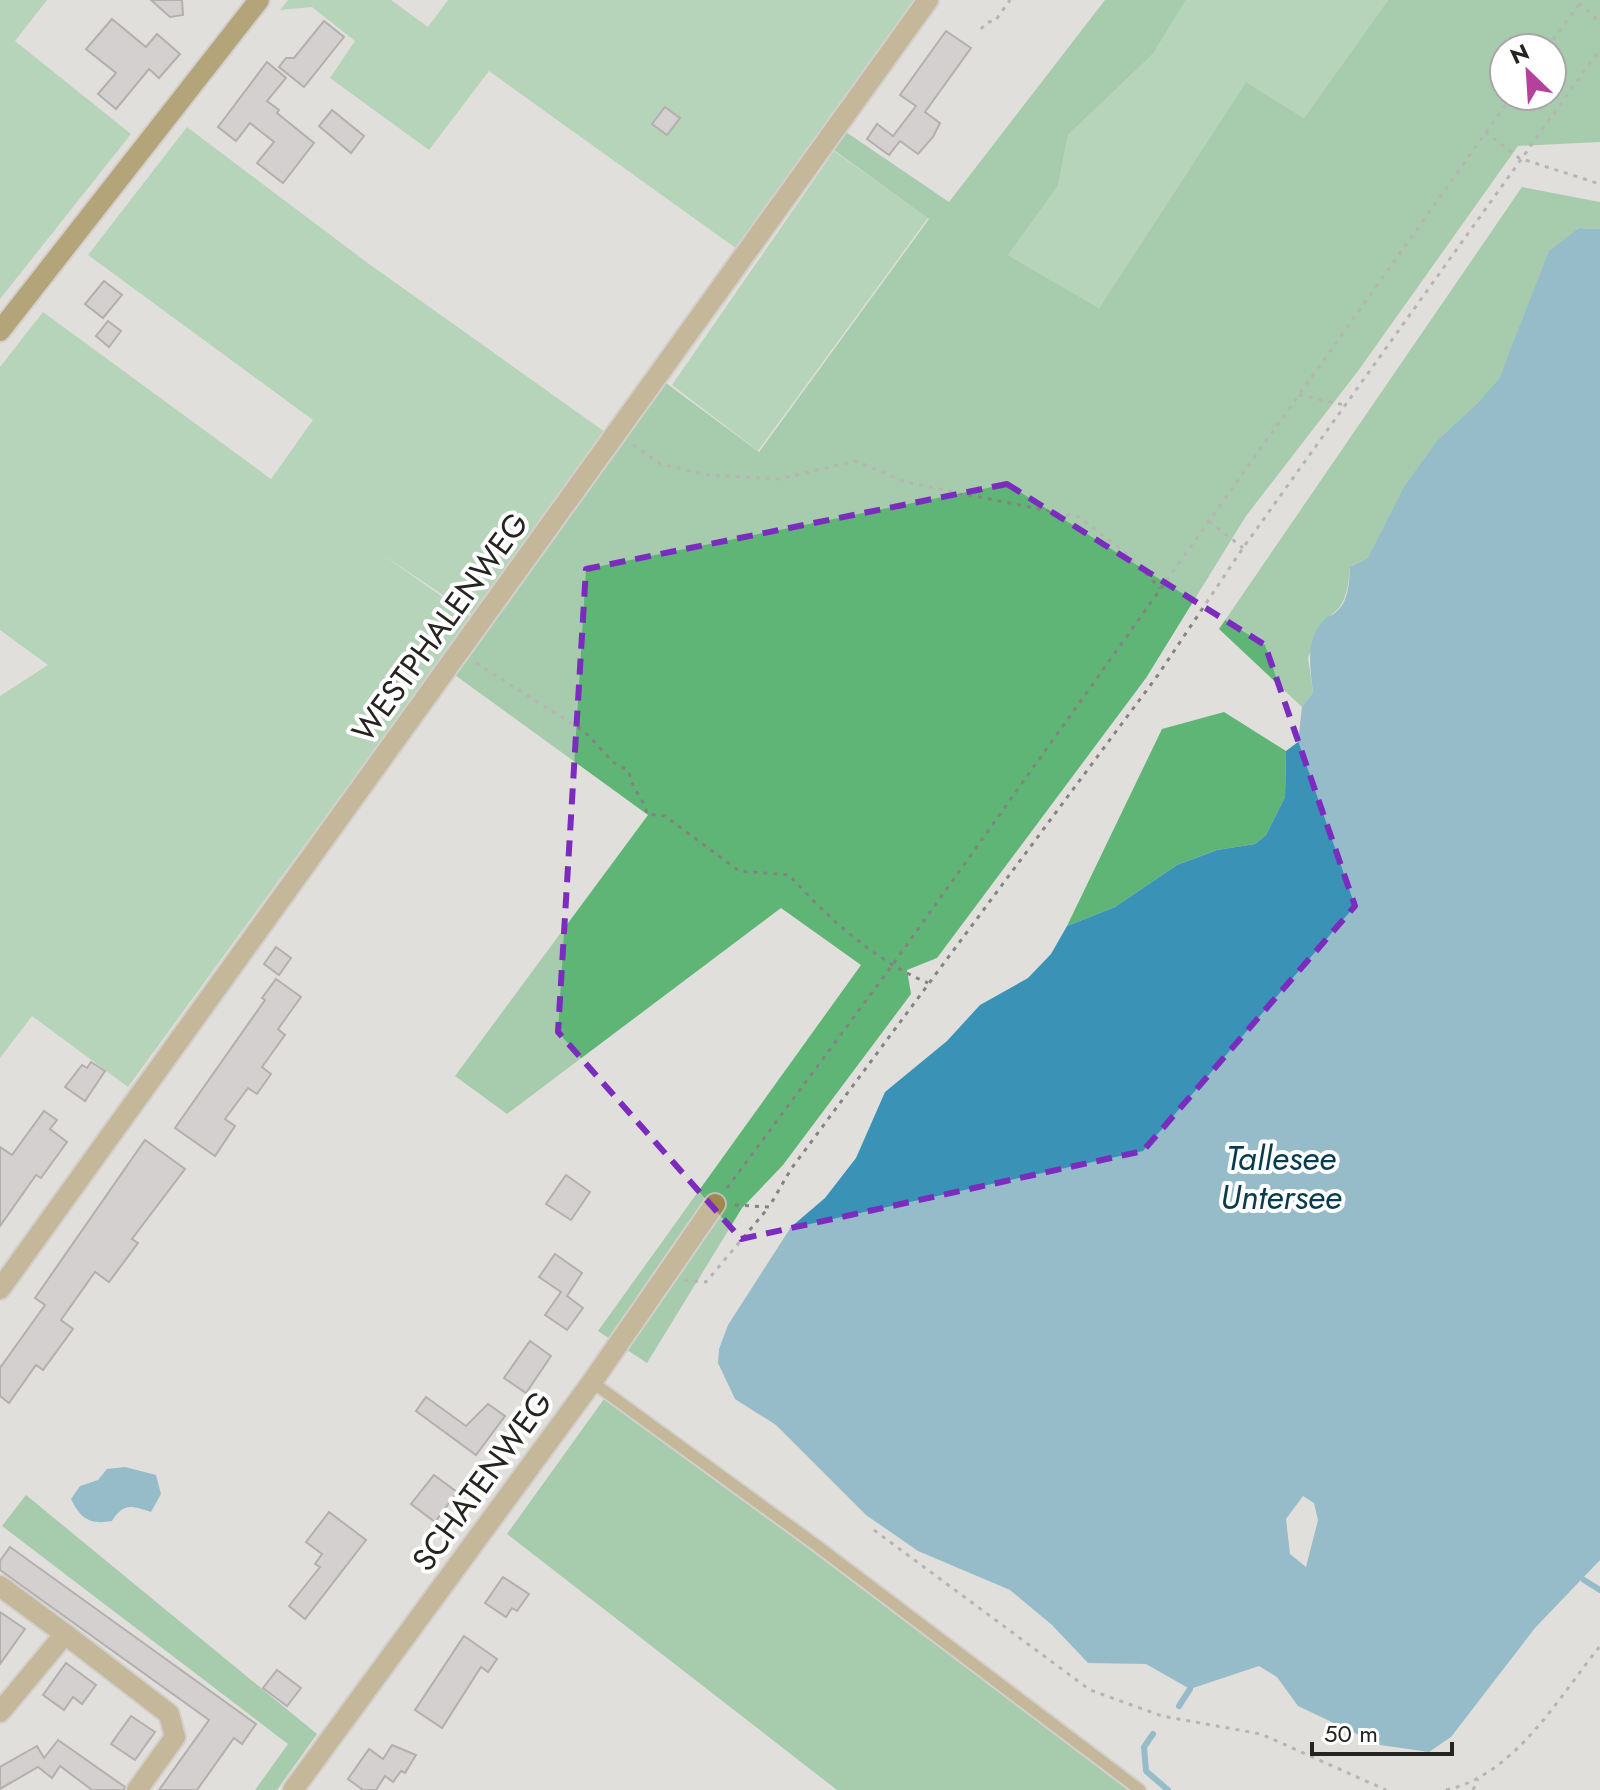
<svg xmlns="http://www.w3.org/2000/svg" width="1600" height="1790" font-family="Jost,sans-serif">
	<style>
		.green { fill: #82c792 }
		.forest { fill: #5fb576; fill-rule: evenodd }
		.water { fill: #3a93b7; fill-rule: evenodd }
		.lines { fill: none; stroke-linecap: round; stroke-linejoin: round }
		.stream { stroke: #3a93b7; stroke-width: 6 }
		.building { fill: #c3bfc1; stroke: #7b7779; stroke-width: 2 }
		.lane-casing { stroke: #bfbdba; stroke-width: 15 }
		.street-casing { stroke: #bfbdba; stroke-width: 24 }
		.secondary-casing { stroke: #bfbdba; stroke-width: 24 }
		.path { stroke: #848380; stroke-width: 3; stroke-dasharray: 4 6; stroke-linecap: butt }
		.lane { stroke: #a0884d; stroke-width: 11 }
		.street { stroke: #a0884d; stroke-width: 20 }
		.secondary { stroke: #7a5e03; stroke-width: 20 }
		.marked { fill: none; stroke: #7b2cbf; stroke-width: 6; stroke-dasharray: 16 10; stroke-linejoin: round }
		.labels { text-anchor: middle; stroke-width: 8; stroke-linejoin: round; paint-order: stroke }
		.street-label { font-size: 32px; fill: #252422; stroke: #fff }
		.water-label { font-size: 34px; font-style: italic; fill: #073c50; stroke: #fff }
	</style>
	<rect width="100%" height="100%" fill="#e1dfdb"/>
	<g class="green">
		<path d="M0,0h47l-32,41 116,93 -131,165z"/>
		<path d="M288,0h103l37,27 20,-27h469l-180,249 -248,-178 -60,79 -99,-72 25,-37 -43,-34 -32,3z"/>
		<path d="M1186,0h202l-84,118 -58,-36 -147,226 -91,-53 50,-69 10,-51 85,-81z"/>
		<path d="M187,127l182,137 236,168 -132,183 -90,-60 88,62 -343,470 -96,-71 -32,42v-362l48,-31 -48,-35v-263l43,-55 228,167 42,-59 -225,-165z"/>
		<path d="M834,151l94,67 -170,233 -86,-66z"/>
	</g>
	<g class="forest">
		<path d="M1105,0h81l-33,54 -85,81 -10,51 -50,69 91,53 147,-226 58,36 84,-118h212v142l-82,4 -160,225 -112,145 -100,162 -209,280 -30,12 4,24 -128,171 -41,43 -95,155 -49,-32 263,-366 -80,-57 -274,206 -52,-38 193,-261 -193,-140 211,-292 93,69 170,-233 -102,-74 13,-17 109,74zM1504,48h48v48h-48z"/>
		<path d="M1522,187l78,15v27l-21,-1 -57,98 -23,53 -131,179 -18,9c-2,23 -4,41 -25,52l-17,39 5,34 -11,15 -83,-78z"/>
		<path d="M1224,712l62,39 -1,46 -19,38 -11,9 -38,6 -40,15 -62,42 -48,19 95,-197z"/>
		<path d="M604,1399l20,11 506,380h-293l-330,-256z"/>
		<path d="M26,1495l291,239 -40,56h-22l33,-46 -286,-218z"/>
	</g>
	<g class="water">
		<path d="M1579,228l21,1v1331l-65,68 -84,109 -22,15 -49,-7 -82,-39 -21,-29 -18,-11 -69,23 -44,-25 -58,-1 -36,-38 -42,-35 -92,-39 -52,-36 -90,-90 -41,-26 -17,-36 1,-14 9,-24 63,-98 34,-29 31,-40 29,-66 62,-51 33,-36 48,-27 23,-24 16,-28 48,-19 62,-42 40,-15 38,-6 11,-9 19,-38 1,-46 12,-9 4,-35 11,-15c-3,-24 -8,-53 11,-72 5,-6 5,-2 11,-7 14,-11 14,-30 15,-46l18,-9 36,-71 33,-46 40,-37 22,-25 50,-128zM1303,1496l11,7 4,17 -12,47 -16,-13 -4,-35z"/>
		<path d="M125,1467l31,8 5,19 -10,18c-19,-6 -27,-10 -39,9 -22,4 -31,-2 -41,-22l9,-13 18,-6 9,-11z"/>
	</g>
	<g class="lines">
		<g class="stream">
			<path d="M1584,1580l16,10"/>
			<path d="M1179,1706l11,-17"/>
			<path d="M1153,1734l-9,13 2,24 22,19"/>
		</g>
	</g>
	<g class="building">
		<path d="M151,0h31l1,15 -13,2z"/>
		<path d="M112,19l34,28 11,-13 23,20 -21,24 -10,-9 -33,40 -18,-15 18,-21 -30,-24z"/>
		<path d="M324,21l20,16 -40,50 -25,-20 7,-9h8z"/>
		<path d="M946,31l25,17 -46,64 15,11 -7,14 -15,17 -18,-13 -11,14 -22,-16 10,-15 16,12 23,-30 -16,-11z"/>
		<path d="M267,62l19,16 -19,23 12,9 -2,3 37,30 -31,40 -26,-20 17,-21 -24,-19 -14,18 -18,-14z"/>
		<path d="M665,107l15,11 -13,17 -15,-11z"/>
		<path d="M332,110l32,26 -13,17 -32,-27z"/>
		<path d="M104,281l18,14 -19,23 -18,-14z"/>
		<path d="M108,321l13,10 -12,16 -13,-11z"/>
		<path d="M276,947l15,11 -12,17 -15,-11z"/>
		<path d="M276,979l25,18 -23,32 7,6 -23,32 9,7 -14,20 -9,-6 -23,31 10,7 -20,30 -40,-28 90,-128 -3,-2z"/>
		<path d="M91,1062l14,9 -20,30 -20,-14 17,-22 5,3z"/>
		<path d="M44,1111l13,9 -7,9 17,13 -26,36 -5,-3 -36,51v-79l12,8z"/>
		<path d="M145,1140l40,29 -53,70 6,4 -29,39 -14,-10 -34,48 12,9 -30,41 -7,-5 -27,38 -9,-7v-28l45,-63 -10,-7z"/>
		<path d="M566,1175l24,17 -19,28 -25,-16z"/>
		<path d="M555,1254l27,19 -15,23 16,12 -16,22 -22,-15 16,-23 -22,-15z"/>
		<path d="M530,1341l21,15 -25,37 -22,-15z"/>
		<path d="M426,1397l40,29 22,-22 17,12 -29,39 -60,-44z"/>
		<path d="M434,1475l23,17 -22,30 -24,-18z"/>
		<path d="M329,1512l37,28 -61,79 -16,-13 31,-39 -5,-3 7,-10 -16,-12z"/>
		<path d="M10,1547l246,177 -14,20 -8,-6 -37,52h-38l50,-70 -209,-150v-9z"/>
		<path d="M503,1577l26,17 -12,17 -5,-3 -6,9 -21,-14z"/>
		<path d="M0,1612l25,17 -25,35z"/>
		<path d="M464,1636l33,23 -9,13 -7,-5 -39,61 -27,-18z"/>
		<path d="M66,1663l30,22 -14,19 -9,-7 -9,13 -21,-15z"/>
		<path d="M277,1670l24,18 -14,18 -24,-18z"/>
		<path d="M131,1716l24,16 -20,28 -24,-16z"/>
		<path d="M58,1740l67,47 -1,3h-32l-32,-24 -8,12 -14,-11 -38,22v-22l37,-21 7,12z"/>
		<path d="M392,1745l24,10 -11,18 -4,-2 -8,11 -8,-6 -9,14h-13l-15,-11 21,-30 14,10z"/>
	</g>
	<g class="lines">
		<defs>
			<path id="lane" d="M592,1382l224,163 324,245"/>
			<g id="street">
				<path d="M0,1289l928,-1289"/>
				<path d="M0,1586l65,48"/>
				<path d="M0,1712l65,-78 104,80 6,23 -38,53"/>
				<path d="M293,1790l299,-408 123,-178"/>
			</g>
			<path id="secondary" d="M0,331l259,-331"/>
		</defs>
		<use href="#lane" class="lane-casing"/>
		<use href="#street" class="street-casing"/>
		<use href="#secondary" class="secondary-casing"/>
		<g class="path">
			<path d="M1579,3l21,19"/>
			<path d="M981,29l6,-7 8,-1 15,-21"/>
			<path d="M1547,48l35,-48"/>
			<path d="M1485,132l34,26 81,26"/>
			<path d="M1299,395l46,10"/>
			<path d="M633,445l28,19 47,11 71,4 77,-18 49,21 174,35 46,35 35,36"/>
			<path d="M1209,521l34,27"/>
			<path d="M476,663l109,69 28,30 16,9c3,20 14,25 18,43l18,2 74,55 50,4c40,44 85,85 139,108"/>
			<path d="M727,1188l164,-221 621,-871"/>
			<path d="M735,1205l34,2 22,-38 367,-494 85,-127 357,-499"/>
			<path d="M684,1280l22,2 63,-75"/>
			<path d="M874,1530l216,160 72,26 99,18 125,56"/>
			<path d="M1446,1790c69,-15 113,-93 154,-144"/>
			<path d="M1473,1790l5,-11"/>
		</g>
		<use href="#lane" class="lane"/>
		<use href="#street" class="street"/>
		<use href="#secondary" class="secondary"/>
	</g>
	<path d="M0 0H1600V1790H0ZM1007,484l258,161 90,261 -212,245 -402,88 -183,-207 28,-463z" fill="#e1dfdb" fill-opacity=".55" fill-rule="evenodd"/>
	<path class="marked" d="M1007,484l258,161 90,261 -212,245 -402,88 -183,-207 28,-463z"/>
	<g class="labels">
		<g class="street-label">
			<text transform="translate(440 627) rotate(-54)" y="11">WESTPHALENWEG</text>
			<text transform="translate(482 1481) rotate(-54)" y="11">SCHATENWEG</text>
		</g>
		<g class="water-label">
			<text x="1281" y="1170">Tallesee<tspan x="1281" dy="39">Untersee</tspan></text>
		</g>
	</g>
	<g transform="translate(1528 72) rotate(335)"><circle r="38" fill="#ffffff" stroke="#a8a7a7" stroke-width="2"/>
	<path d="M0-6L14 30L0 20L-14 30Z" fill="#b4429d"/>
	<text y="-12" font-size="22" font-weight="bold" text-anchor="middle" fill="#252422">N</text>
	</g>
	<path d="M1312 1742v12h140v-12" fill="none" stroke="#252422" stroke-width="4"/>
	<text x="1324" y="1742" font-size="24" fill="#252422" stroke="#ffffff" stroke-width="6" paint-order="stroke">50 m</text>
</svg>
